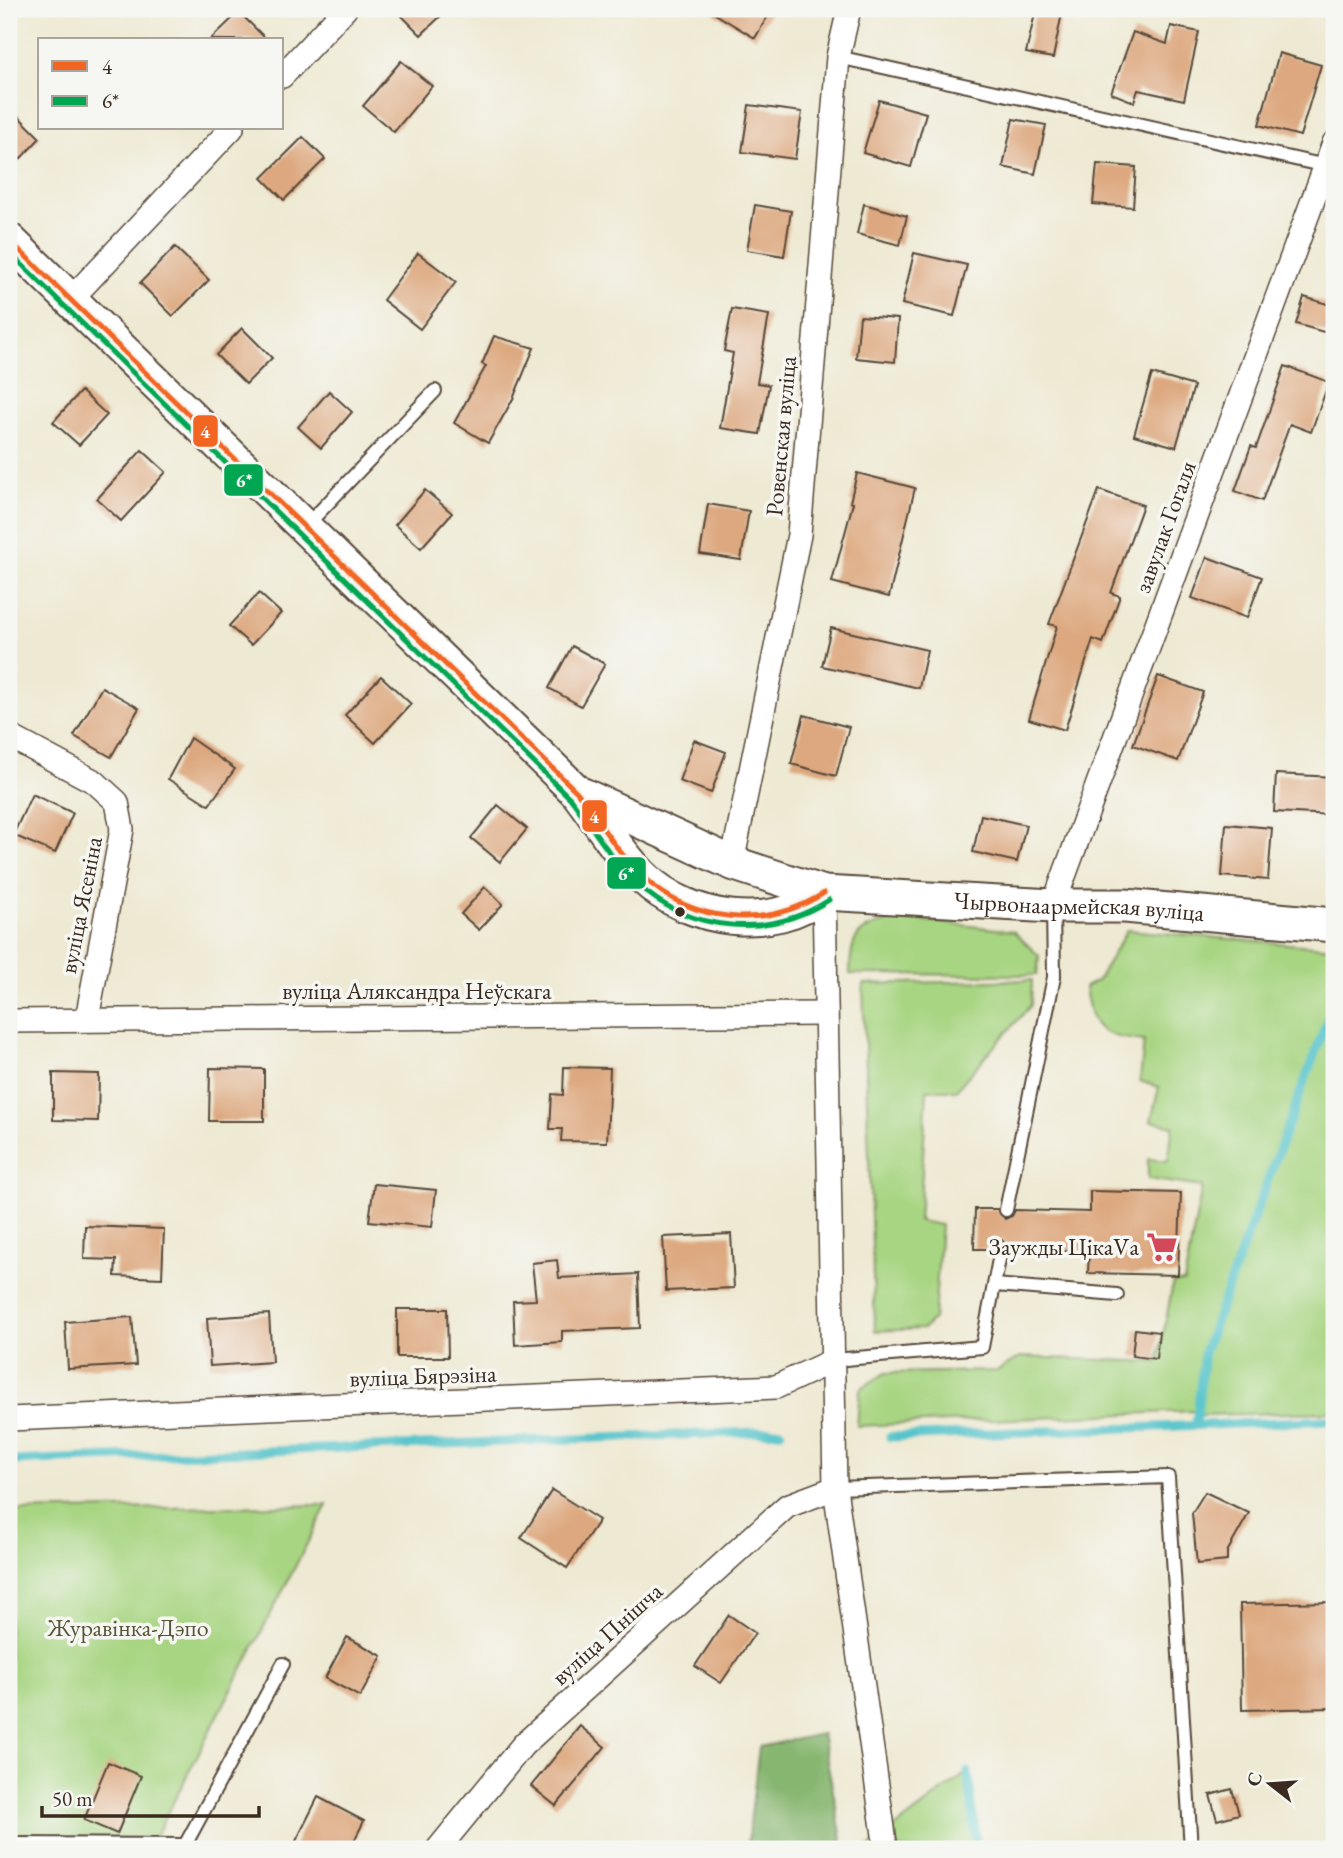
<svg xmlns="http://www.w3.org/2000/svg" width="1343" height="1858" font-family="'EB Garamond',serif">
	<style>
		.green { fill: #a8d582; stroke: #728050; stroke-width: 2 }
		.forest { fill: #86b670; stroke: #607047; stroke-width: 2 }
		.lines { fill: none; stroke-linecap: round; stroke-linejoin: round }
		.stream { stroke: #57c4cb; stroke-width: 9 }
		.building { fill: #dda87f }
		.service-casing { stroke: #564739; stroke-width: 16 }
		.minor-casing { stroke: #564739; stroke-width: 26 }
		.secondary-casing { stroke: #564739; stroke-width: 37 }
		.service { stroke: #fff; stroke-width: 12 }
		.minor { stroke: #fff; stroke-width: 23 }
		.secondary { stroke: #fff; stroke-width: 33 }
		.bus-1-casing { stroke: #f6f6f2; stroke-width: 10 }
		.bus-2-casing { stroke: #f6f6f2; stroke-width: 10 }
		.bus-1 { stroke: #f26522; stroke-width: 5 }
		.bus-2 { stroke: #00a651; stroke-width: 5 }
		.bus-dot { fill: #3b2a1e; stroke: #f6f6f2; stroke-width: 2.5 }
		.labels { text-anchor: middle; stroke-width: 7; stroke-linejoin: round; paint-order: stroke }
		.street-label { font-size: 24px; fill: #3b2a1e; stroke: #f6f6f2 }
		.poi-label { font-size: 24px; fill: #3b2a1e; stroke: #f6f6f2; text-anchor: end }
		.park-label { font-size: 24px; fill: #565537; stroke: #f6f6f2 }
		.line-badge { stroke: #f6f6f2; stroke-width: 2.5 }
		.badge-label { font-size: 19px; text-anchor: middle; font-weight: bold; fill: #fff }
	</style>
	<rect width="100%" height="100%" fill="#f6f6f2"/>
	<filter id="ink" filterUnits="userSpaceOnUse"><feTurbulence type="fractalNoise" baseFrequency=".0143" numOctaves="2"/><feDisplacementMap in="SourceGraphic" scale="14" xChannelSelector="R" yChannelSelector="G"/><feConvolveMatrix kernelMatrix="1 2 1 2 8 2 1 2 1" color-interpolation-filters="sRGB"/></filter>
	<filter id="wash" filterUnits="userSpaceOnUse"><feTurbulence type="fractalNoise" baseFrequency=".00686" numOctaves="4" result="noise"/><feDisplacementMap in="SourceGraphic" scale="28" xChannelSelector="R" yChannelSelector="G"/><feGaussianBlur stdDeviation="1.57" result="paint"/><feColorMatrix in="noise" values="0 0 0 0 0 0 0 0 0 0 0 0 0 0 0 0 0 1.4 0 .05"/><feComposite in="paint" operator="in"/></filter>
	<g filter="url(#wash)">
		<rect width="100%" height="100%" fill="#eee9d2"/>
		<g class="green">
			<path d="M900,918l113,13 26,25 -2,19 -187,-1c1,-45 9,-44 50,-56z"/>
			<path d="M1127,930l207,18v464l-137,3 -4,-4 -336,15 3,-37 25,-16 112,-2 23,-14 138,5 15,-79 11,-1 18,-95 -54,-8v-20l20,2 5,-35 -22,-5 8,-34 -19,-6 4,-40c-44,-6 -52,-7 -59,-54l12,-6z"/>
			<path d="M1032,980l-1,25 -75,85h-29l-8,131 22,4 -7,94 -11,10 -48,2 -12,-347z"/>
			<path d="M327,1505l-178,344h-140v-338z"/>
			<path d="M968,1772l9,77h-110z"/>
		</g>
		<path class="forest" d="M822,1734l22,115h-97l12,-102z"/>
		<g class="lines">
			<g class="stream">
				<path d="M1196,1425l8,-73 130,-350"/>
				<path d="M890,1437l444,-17"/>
				<path d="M9,1461l772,-30"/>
				<path d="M968,1772l9,77"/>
			</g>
		</g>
		<g id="blocks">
			<g class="building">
				<path d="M395,9h53l-27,26z"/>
				<path d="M707,9h65l-17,29z"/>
				<path d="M1036,9l26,4 -9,45 -27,-5z"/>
				<path d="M239,12l28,28h-57z"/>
				<path d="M1171,26l28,6 -15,68 -46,-10 -4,12 -23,-9 22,-61 34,12z"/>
				<path d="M1279,53l42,12 -21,71 -41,-11z"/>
				<path d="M401,61l31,25 -38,46 -31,-26z"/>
				<path d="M879,100l47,13 -15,54 -48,-14z"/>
				<path d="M749,105l53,7 -7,47 -53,-7z"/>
				<path d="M9,107l31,31 -31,33z"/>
				<path d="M1013,119l33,6 -11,49 -32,-7z"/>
				<path d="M303,137l22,22 -41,41 -22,-22z"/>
				<path d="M1097,164l39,3 -3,40 -40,-3z"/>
				<path d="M864,204l43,12 -7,29 -43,-11z"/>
				<path d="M755,205l36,6 -7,45 -37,-6z"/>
				<path d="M175,247l34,33 -36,36 -33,-33z"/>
				<path d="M418,253l38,29 -36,47 -37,-29z"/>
				<path d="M914,253l53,12 -13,51 -52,-12z"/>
				<path d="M1304,297l30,9v29l-38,-11z"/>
				<path d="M732,309l37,6 -12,68 12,2 -9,49 -40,-6 13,-75 -9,-2z"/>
				<path d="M860,316l38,3 -3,43 -39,-4z"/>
				<path d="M242,328l30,30 -26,26 -30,-29z"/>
				<path d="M494,336l40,12 -21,51 -25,44 -34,-20 32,-57 -4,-2z"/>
				<path d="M1285,366l44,16 -18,50 -21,-8 -28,77 -27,-10 16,-45 5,2z"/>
				<path d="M1152,374l42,12 -18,61 -42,-12z"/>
				<path d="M81,391l26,24 -28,30 -26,-23z"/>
				<path d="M329,391l23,21 -31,36 -23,-21z"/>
				<path d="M142,450l24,22 -45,49 -24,-22z"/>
				<path d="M857,473l58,15 -26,109 -57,-15 21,-79 -3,-1z"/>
				<path d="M425,490l27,23 -31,35 -26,-23z"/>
				<path d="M1099,490l44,15 -32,88 9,3 -17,47 -10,-4 -28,91 -36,-11 28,-93 -8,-2z"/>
				<path d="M708,504l41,7 -8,49 -41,-6z"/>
				<path d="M1207,557l55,20 -15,41 -55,-20z"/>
				<path d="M259,593l22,20 -30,32 -22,-19z"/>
				<path d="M831,628l96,22 -8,38 -97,-22z"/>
				<path d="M572,646l33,18 -24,42 -32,-18z"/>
				<path d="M381,676l30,28 -36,39 -30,-28z"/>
				<path d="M1158,676l45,16 -25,69 -45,-16z"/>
				<path d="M102,687l37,21 -28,49 -37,-21z"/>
				<path d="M804,715l45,12 -13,49 -45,-12z"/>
				<path d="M190,738l45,31 -26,36 -41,-26z"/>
				<path d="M694,740l32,12 -15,41 -32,-12z"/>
				<path d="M1276,774l58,3v38l-60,-3z"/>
				<path d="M32,794l41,19 -18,40 -42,-18z"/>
				<path d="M498,805l29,24 -27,33 -29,-24z"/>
				<path d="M981,815l45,10 -9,37 -44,-10z"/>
				<path d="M1226,824l46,4 -4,52 -46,-4z"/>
				<path d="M485,887l18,17 -24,26 -18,-16z"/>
				<path d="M564,1067l46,1 -3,74 -46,-1 1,-12h-12l2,-35 11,1z"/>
				<path d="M210,1068l54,1v52h-55z"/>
				<path d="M53,1073l46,1 -1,47 -45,-1z"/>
				<path d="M374,1184l62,6 -4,37 -63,-6z"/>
				<path d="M1090,1191l91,2 -3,82 -90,-2 1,-21 -79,-2 -8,-10 -7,3 -3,6h-18l1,-40h22l8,10 7,-3 3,-6 75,2z"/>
				<path d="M85,1226l79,3 -2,49 -47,-2 1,-16 -32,-1z"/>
				<path d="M731,1234l3,54 -68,3 -3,-54z"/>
				<path d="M557,1260l2,18 79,-4 2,54 -78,3v11l-47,3 -2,-44 23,-1 -4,-37z"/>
				<path d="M397,1309h50l1,48h-51z"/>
				<path d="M269,1314l3,48 -62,4 -3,-48z"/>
				<path d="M132,1317l4,48 -68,4 -3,-47z"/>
				<path d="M1135,1329l24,3 -3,27 -24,-3z"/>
				<path d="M552,1490l47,30 -32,48 -46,-30z"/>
				<path d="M1205,1492l44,21 -22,39v9l-30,3 -5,-51z"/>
				<path d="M1334,1602v106l-92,2 -2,-106z"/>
				<path d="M729,1615l26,18 -34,50 -26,-17z"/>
				<path d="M347,1637l35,19 -22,41 -35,-19z"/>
				<path d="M580,1726l25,21 -49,59 -25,-20z"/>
				<path d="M108,1762l33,14 -24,58 -33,-14z"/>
				<path d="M1232,1789l7,25 -22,6 -7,-25z"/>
				<path d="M318,1797l46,24 -14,28h-58z"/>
			</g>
		</g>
	</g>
	<g filter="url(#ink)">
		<use href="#blocks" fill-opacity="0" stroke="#564739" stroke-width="2"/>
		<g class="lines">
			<defs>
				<g id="service">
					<path d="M838,57l488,109"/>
					<path d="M305,527l130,-136"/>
					<path d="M1006,1210l48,-233 -1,-71"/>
					<path d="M995,1285l122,10"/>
					<path d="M834,1360l148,-13 19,-98"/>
					<path d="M835,1488l333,-11 23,372"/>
					<path d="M9,1844l177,1"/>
					<path d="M183,1849l100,-185"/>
				</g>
				<g id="minor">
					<path d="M282,76l63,-67"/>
					<path d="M70,300l162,-172"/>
					<path d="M9,736l86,46 22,20 5,27 -35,190"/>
					<path d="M732,863l67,-328 39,-478 11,-48"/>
					<path d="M1053,906l281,-763"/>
					<path d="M9,1021l817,-7"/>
					<path d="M9,1419l767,-32 58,-27"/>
					<path d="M835,1488l51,361"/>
					<path d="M438,1849l85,-104 264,-239 48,-18 -11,-595"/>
				</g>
				<g id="secondary">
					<path d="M9,240l568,552c21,27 42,62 66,85 46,45 131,57 181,16"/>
					<path id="s1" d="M583,795l149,68 92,30 229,13h72l209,19"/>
				</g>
			</defs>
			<use href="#service" class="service-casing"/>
			<use href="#minor" class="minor-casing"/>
			<use href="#secondary" class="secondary-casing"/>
			<use href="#service" class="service"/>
			<use href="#minor" class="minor"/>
			<use href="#secondary" class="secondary"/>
			<defs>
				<path id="bus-1" d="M9,240l568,552c21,28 40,60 65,84 51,48 124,54 182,17"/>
				<path id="bus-2" d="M9,252l561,546c22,28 40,60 66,85 54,50 132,56 193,17"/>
			</defs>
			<use href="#bus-1" class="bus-1-casing"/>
			<use href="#bus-2" class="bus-2-casing"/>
			<use href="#bus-1" class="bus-1"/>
			<use href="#bus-2" class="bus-2"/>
		</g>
	</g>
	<defs>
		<symbol id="supermarket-bare" viewBox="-9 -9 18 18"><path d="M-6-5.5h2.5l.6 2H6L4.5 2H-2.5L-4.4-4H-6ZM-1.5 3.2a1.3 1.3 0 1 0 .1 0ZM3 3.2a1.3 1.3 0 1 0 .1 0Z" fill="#d1495b" stroke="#f6f6f2" stroke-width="2.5" paint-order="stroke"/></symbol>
	</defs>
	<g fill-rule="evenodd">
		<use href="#supermarket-bare" x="1140" y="1225" width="44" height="44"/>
	</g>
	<circle class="bus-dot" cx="680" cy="912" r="6"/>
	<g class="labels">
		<g class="street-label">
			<text transform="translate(781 436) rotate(-85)" y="8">Ровенская вуліца</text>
			<text transform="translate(1165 527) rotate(-70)" y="8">завулак Гогаля</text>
			<text transform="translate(81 905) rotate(-79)" y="8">вуліца Ясеніна</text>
			<text dy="8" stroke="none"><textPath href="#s1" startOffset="516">Чырвонаармейская вуліца</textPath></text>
			<text x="417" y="999">вуліца Аляксандра Неўскага</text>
			<text transform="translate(423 1376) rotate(-2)" y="8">вуліца Бярэзіна</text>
			<text transform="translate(607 1634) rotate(-42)" y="8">вуліца Пнішча</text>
		</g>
		<g class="poi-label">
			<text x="1139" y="1255">Заужды ЦікаVа</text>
		</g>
		<g class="park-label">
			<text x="128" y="1636">Журавінка-Дэпо</text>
		</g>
	</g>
	<g class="line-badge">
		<rect x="192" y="414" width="27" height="34" rx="7" fill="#f26522"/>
		<rect x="223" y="463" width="41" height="34" rx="7" fill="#00a651"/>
		<rect x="581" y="799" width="27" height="34" rx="7" fill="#f26522"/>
		<rect x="606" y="856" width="41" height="34" rx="7" fill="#00a651"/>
	</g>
	<g class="badge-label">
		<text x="205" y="438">4</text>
		<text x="244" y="487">6*</text>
		<text x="594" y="823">4</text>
		<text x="626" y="880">6*</text>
	</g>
	<rect width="1343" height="1858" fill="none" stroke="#f6f6f2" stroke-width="35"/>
	<rect x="38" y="38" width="245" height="91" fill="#f6f6f2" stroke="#aba49d" stroke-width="2"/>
	<rect x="52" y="61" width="35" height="10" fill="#f26522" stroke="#aba49d" stroke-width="2"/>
	<text x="102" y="74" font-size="21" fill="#3b2a1e">4</text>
	<rect x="52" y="96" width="35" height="10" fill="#00a651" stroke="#aba49d" stroke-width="2"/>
	<text x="102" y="108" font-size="21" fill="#3b2a1e">6*</text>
	<g transform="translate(1270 1784) rotate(287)" stroke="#f6f6f2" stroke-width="5" paint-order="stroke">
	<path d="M0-5L12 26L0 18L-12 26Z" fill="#3b2a1e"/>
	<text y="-10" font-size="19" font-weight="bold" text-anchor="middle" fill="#3b2a1e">С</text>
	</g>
	<path d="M42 1806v10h217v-10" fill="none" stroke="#3b2a1e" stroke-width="3.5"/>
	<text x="52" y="1806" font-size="21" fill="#3b2a1e" stroke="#f6f6f2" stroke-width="5" paint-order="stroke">50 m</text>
</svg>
